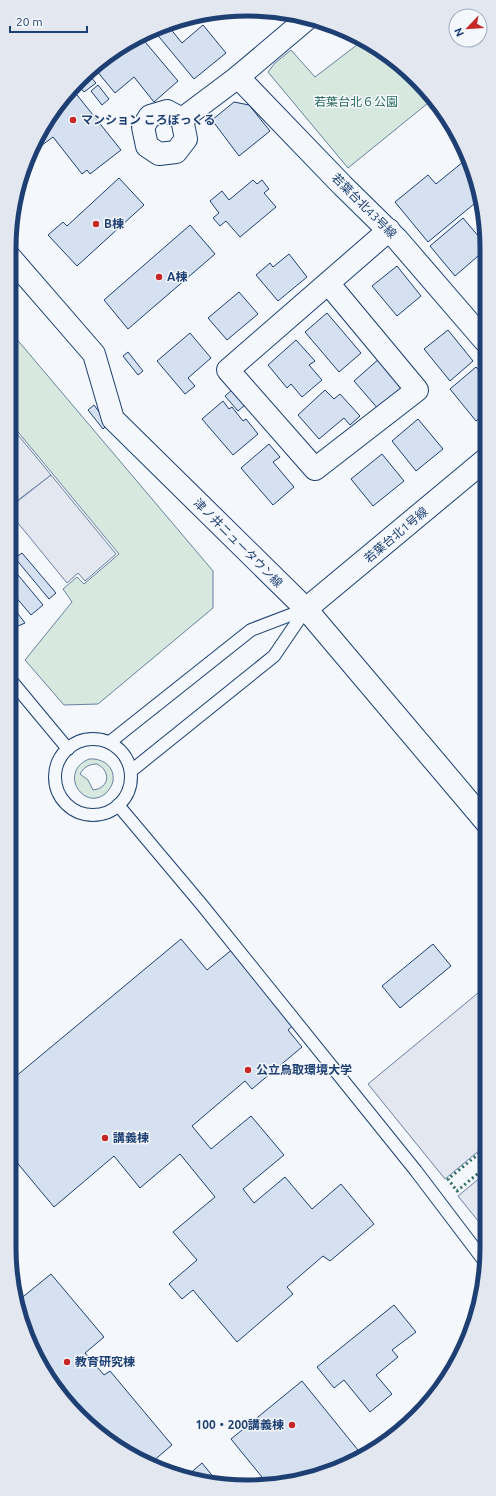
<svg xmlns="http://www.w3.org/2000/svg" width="496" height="1496" font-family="Ubuntu,'Noto Sans JP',sans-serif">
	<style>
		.green { fill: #d7e8df; stroke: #687fa3; fill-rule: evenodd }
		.parking { fill: #e3e8f0; stroke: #687fa3 }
		.building { fill: #d5e0f0; stroke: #1d3f73 }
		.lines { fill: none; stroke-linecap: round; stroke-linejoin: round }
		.service-casing { stroke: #1d3f73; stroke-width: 14 }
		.minor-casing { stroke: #1d3f73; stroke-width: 24 }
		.tertiary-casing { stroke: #1d3f73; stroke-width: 24 }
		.service { stroke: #f4f7fb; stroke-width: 12 }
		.minor { stroke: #f4f7fb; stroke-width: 22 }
		.tertiary { stroke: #f4f7fb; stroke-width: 22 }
		.hedge { stroke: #2c6c60; stroke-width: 3; stroke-dasharray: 2 3; stroke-linecap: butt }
		.poi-dot { fill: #c62828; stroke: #f4f7fb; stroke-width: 1.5 }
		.labels { text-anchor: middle; stroke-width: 3; stroke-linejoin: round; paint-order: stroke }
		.park-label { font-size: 12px; fill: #2c6c60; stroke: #f4f7fb }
		.poi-label { font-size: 12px; font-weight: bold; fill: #1d3f73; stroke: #f4f7fb; text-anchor: start }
		.street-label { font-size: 12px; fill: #1d3f73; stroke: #f4f7fb }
		.rim { fill: none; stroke: #1d3f73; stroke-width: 5 }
	</style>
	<rect width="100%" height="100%" fill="#f4f7fb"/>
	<g class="green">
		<path d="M362,41l17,8 7,5 42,37 5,8 -85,69 -80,-96 7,-9 16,-13 24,27z"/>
		<path d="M9,330l204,241v37l-115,96 -34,1 -39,-45 47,-58 -9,-13 14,-12 7,7 35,-30 -110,-133z"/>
		<path d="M89,759c13,-1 26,7 24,22 -1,5 -4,9 -8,13 -22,17 -47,-22 -16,-35zM97,764c14,7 13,24 -4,26l-5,-10 -8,-6c4,-7 9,-10 17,-10z"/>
	</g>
	<g class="parking">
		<path d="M9,424l42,51 -42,32 2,-6 -2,-4z"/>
		<path d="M51,475l65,79 -31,27 -7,-8 -11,10 -58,-71v-4z"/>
		<path d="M478,993l9,11v140l-42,35 -77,-95z"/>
		<path d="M487,1172v60l-29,-36z"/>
	</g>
	<g class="building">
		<path d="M203,25l23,28 -32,26 -39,-47 14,-5 13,16z"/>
		<path d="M141,37l37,44 -24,21 -20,-25 -19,16 -19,-23 32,-29z"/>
		<path d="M89,75l7,8 -12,9 -6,-7z"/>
		<path d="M98,85l11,14 -7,6 -11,-14z"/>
		<path d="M73,90l48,60 -31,24 -3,-4 -5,4 -29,-37 -19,14 24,-48z"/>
		<path d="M234,102l15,3 21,26 -31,25 -27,-36z"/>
		<path d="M469,157l11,42 -52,43 -33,-40 33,-27 8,9z"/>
		<path d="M119,178l25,27 -67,61 -29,-31 15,-13 4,4z"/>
		<path d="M253,180l4,4 5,-4 7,9 -5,4 12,14 -36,30 -14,-16 -6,5 -7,-8 6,-5 -9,-12 12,-10 7,9z"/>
		<path d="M463,218l22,26v6l-30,26 -25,-30z"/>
		<path d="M190,225l25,29 -87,75 -24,-29z"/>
		<path d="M289,254l18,23 -29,24 -22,-26 14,-12 3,4z"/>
		<path d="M397,266l24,30 -24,20 -25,-30z"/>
		<path d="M239,292l19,22 -31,26 -19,-22z"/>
		<path d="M327,313l34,40 -22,19 -34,-40z"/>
		<path d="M448,330l25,31 -23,20 -26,-32z"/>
		<path d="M190,333l21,25 -23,20 7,8 -10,8 -28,-33z"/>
		<path d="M296,340l19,21 -6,4 13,15 -20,17 -11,-13 -4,4 -19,-23z"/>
		<path d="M128,352l15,19 -5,4 -15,-19z"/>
		<path d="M380,358l26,29 -26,24 -26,-30z"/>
		<path d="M476,367l9,10v37l-9,7 -26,-32z"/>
		<path d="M240,383l13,15 -15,13 -13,-15z"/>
		<path d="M325,390l9,9 6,-5 20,22 -10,9 -6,-7 -25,21 -21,-24z"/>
		<path d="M223,401l6,8 3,-2 11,14 3,-2 12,15 -25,21 -31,-36z"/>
		<path d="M94,405l14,19 -5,5 -15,-19z"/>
		<path d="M418,419l25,30 -27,22 -24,-30z"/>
		<path d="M269,444l11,13 -7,5 21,25 -21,18 -32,-37z"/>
		<path d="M382,454l22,27 -31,25 -22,-27z"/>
		<path d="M22,553l34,40 -7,6 -34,-41z"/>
		<path d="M9,564l34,41 -12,10 -22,-26z"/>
		<path d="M9,602l16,21 -7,3 -9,-10z"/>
		<path d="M181,939l26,31 27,-22 62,75 -8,7 14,17 -50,42 -7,-8 -53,45 19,23 40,-33 33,39 -41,34 11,14 31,-26 27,32 29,-25 33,40 -44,37 -7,-5 -36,31 6,7 -56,48 -44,-52 -11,9 -13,-15 28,-24 -24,-28 42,-35 -35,-43 -40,34 -26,-32 -60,51 -45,-54v-71z"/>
		<path d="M433,944l18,22 -51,42 -18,-22z"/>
		<path d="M51,1274l53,63 -19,16 19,22 6,-4 62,74 -20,17 4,4 -14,-4 -74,-56 -8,-15 5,-4 -12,-14 -3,3 -23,-37 -8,-39z"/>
		<path d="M394,1305l22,27 -24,18 6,7 -22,18 16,19 -22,18 -26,-32 -10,8 -17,-21z"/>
		<path d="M302,1381l60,74 -52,24 -44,3 -35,-43z"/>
		<path d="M202,1463l18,22 -33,-9z"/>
	</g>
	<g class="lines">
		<defs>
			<g id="service">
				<path d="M9,678l59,71"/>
				<circle cx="93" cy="777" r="38"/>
				<path d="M110,742l141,-112 55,-21"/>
				<path d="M131,771l143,-115 32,-47"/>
				<path d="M118,805l84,100 214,266 69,91"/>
			</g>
			<g id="minor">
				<path d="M238,77l105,109 54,53 88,102"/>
				<path d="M167,111l15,8 4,20 -10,13 -17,2 -12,-8 -4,-19 7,-11z"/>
				<path d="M182,119l56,-42 71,-60"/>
				<path d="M328,283l89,107 -102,79 -87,-99 161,-140"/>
			</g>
			<g id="tertiary">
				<path d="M9,256l85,98 19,65 193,190 180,213"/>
				<path d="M306,609l179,-149"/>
			</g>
		</defs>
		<use href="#service" class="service-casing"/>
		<use href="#minor" class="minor-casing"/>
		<use href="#tertiary" class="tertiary-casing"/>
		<use href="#service" class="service"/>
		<use href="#minor" class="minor"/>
		<use href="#tertiary" class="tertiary"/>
		<path class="hedge" d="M487,1147l-39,32 9,12 30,-25"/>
	</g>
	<g class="poi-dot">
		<circle cx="73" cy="120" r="4"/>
		<circle cx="96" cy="224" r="4"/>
		<circle cx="159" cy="277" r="4"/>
		<circle cx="248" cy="1070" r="4"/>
		<circle cx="105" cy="1138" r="4"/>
		<circle cx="67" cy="1362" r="4"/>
		<circle cx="292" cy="1425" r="4"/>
	</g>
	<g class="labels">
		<g class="park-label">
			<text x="356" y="106">若葉台北６公園</text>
		</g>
		<g class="poi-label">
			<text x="81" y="124">マンション ころぽっくる</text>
			<text x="104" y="228">B棟</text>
			<text x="167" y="281">A棟</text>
			<text x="256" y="1074">公立鳥取環境大学</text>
			<text x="113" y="1142">講義棟</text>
			<text x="75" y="1366">教育研究棟</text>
			<text x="284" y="1429" text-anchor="end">100・200講義棟</text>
		</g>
		<g class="street-label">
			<text transform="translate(364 206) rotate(45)" y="4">若葉台北43号線</text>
			<text transform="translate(396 535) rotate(-40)" y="4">若葉台北1号線</text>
			<text transform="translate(238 543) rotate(45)" y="4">津ノ井ニュータウン線</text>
		</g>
	</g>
	<path d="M0 0H496V1496H0ZM248 16H248A232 232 0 0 1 480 248V1248A232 232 0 0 1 248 1480H248A232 232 0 0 1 16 1248V248A232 232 0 0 1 248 16Z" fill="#e3e8f0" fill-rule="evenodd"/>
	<path class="rim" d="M248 16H248A232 232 0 0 1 480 248V1248A232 232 0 0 1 248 1480H248A232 232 0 0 1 16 1248V248A232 232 0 0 1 248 16Z"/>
	<g transform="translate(468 28) rotate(245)"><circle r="19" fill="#f4f7fb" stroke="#9eadc5"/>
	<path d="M0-3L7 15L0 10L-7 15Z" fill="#c62828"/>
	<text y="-6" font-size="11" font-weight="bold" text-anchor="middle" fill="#1d3f73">N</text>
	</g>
	<path d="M10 26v6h77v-6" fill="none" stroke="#1d3f73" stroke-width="2"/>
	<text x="16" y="26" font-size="12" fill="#1d3f73" stroke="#f4f7fb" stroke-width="3" paint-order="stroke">20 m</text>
</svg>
